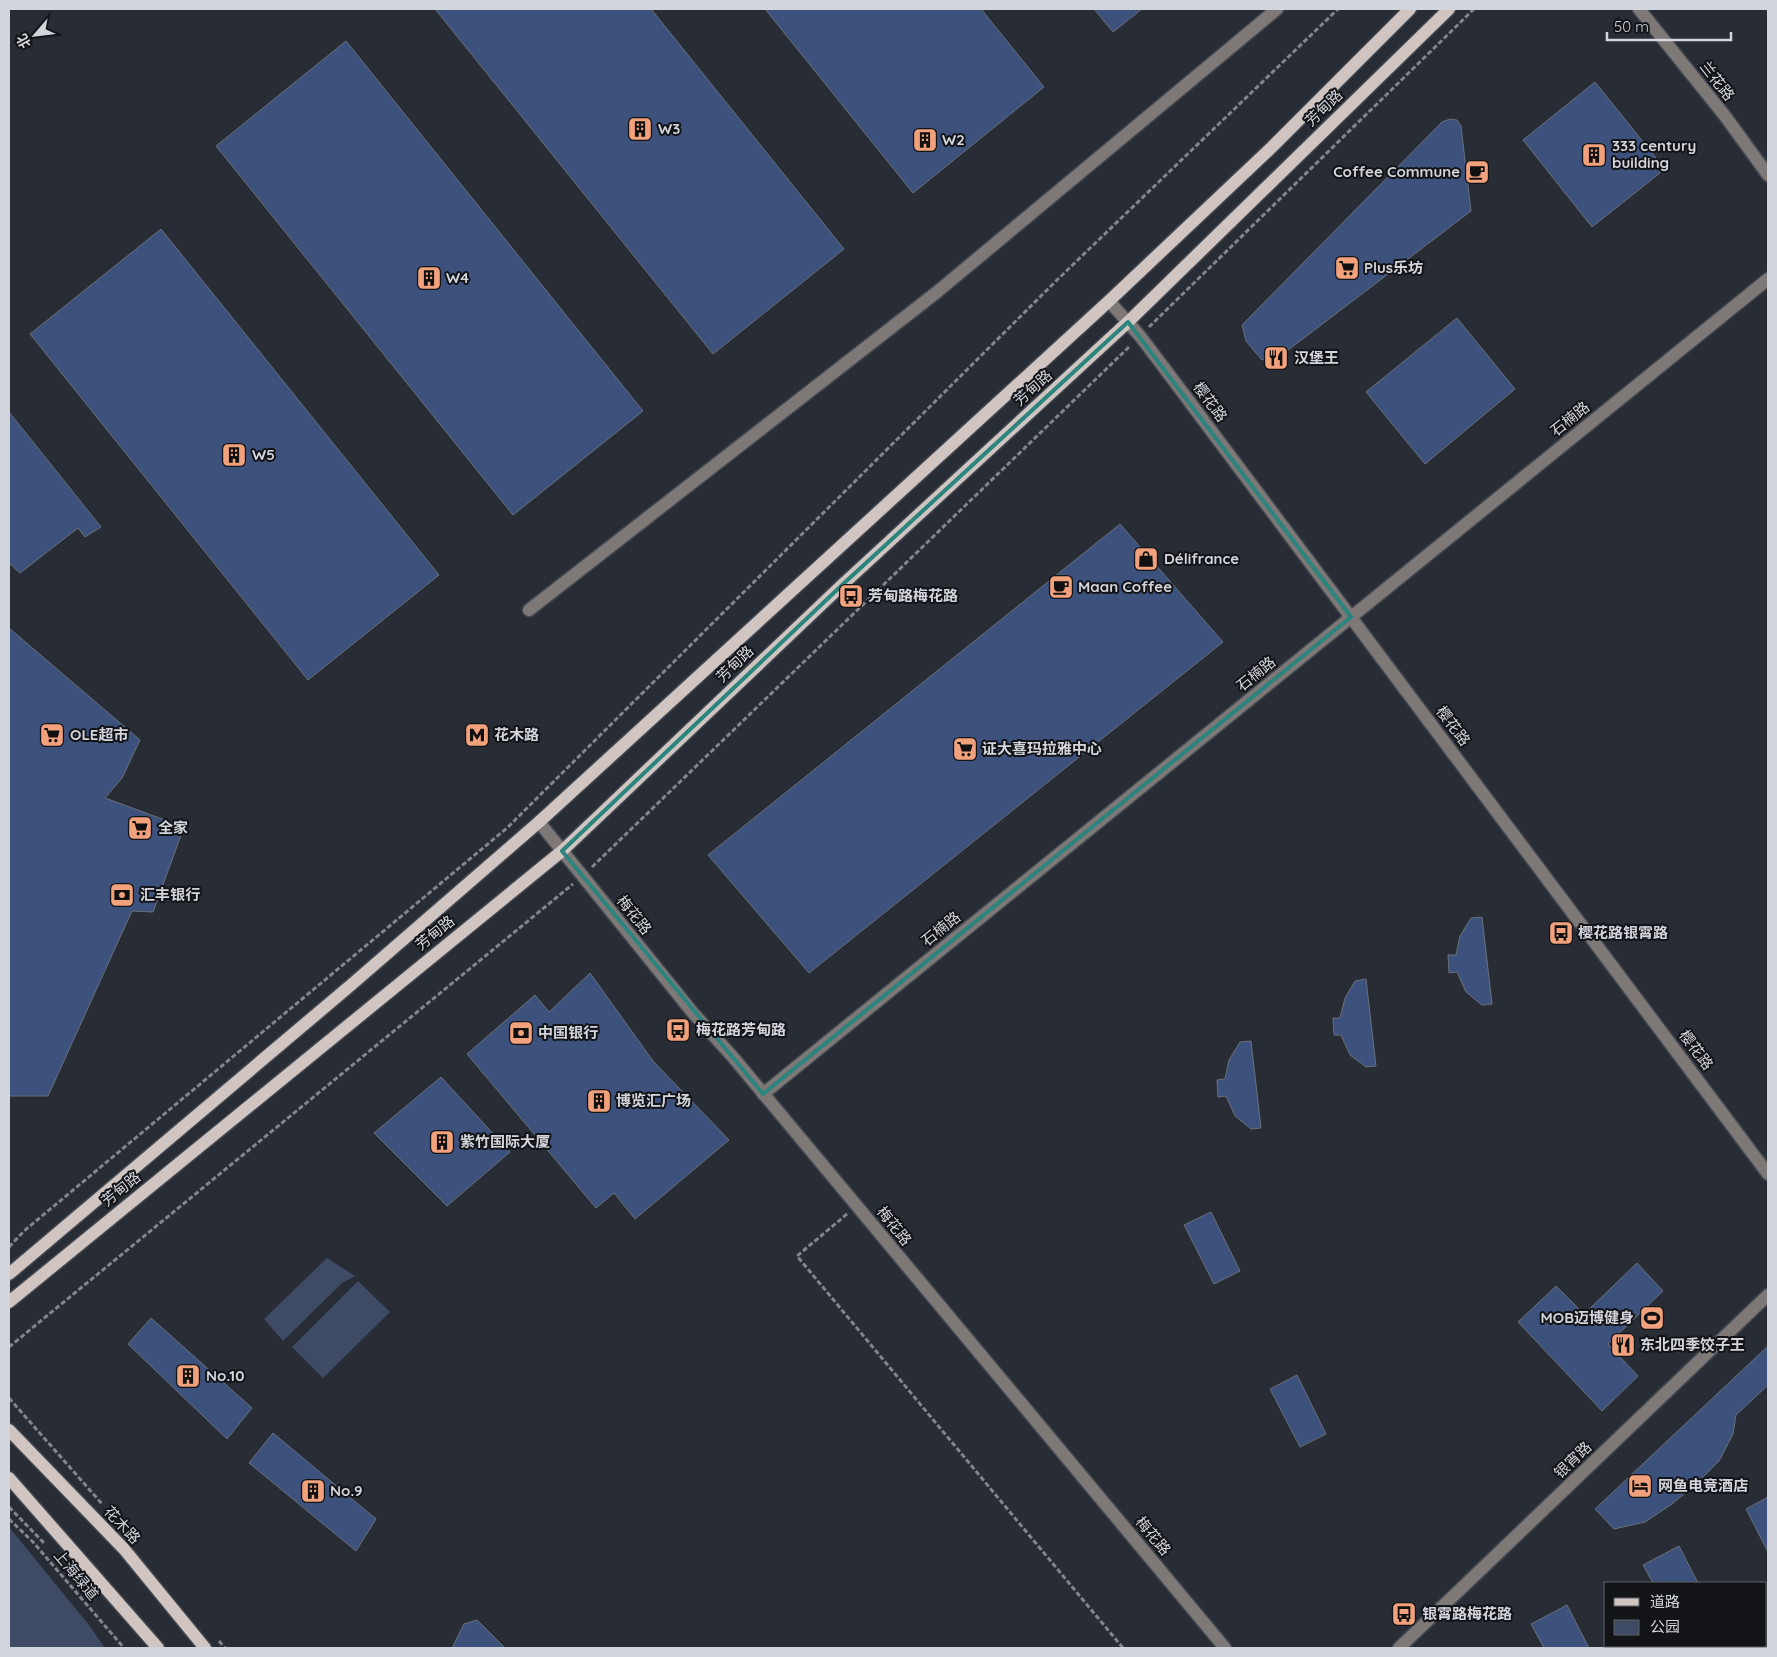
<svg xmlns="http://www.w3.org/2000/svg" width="1777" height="1657" font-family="Quicksand,'Noto Sans SC',sans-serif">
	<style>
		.green { fill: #3f4b65 }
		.building { fill: #3d517d; stroke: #6b707a }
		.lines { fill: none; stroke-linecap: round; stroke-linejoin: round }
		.minor-casing { stroke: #424750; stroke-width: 15 }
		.major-casing { stroke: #424750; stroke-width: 15 }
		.path { stroke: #81858c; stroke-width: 3; stroke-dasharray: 5 2.5; stroke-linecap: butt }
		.minor { stroke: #7e7876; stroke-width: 12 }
		.major { stroke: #d0c5c0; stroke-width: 12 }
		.marked { fill: none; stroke: #2c847e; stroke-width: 4; stroke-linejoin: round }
		.labels { text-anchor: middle; stroke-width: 4; stroke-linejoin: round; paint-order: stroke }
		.street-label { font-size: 15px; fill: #d2d5db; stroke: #121418 }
		.poi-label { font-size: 15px; font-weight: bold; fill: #d2d5db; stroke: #121418; text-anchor: start }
	</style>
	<rect width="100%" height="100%" fill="#272c35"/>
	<g class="green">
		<path d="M327,1258l28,18 -13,7 -59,58 -19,-22z"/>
		<path d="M358,1281l32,31 -67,66 -31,-31z"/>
		<path d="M9,1527l80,98 16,23h-96z"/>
	</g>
	<g class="building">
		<path d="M435,9h216l193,240 -131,105z"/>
		<path d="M765,9h216l63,78 -131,106z"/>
		<path d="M1094,9h48l-29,23z"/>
		<path d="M346,41l297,370 -130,104 -297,-369z"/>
		<path d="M1595,82l70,87 -73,58 -69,-87z"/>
		<path d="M1450,119l7,1 4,6 10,85 -200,152 -10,-4 -15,-18 -4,-16 200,-203z"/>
		<path d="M161,229l278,346 -131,105 -278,-346z"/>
		<path d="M1457,318l58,71 -90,75 -59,-72z"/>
		<path d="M9,412l92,115 -16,10 -7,-9 -58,45 -11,-10z"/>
		<path d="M1120,524l103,118 -414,331 -101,-118z"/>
		<path d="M9,628l131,112 -18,38 -17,20 79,29 -31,85 -21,-1 -84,185h-39z"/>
		<path d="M1482,917l10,87 -10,1 -16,-13 -9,-20 -8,1 -1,-18h8l4,-19 11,-18z"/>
		<path d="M590,973l63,88 76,79 -94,79 -21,-26 -18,15 -129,-154 68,-59 14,17z"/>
		<path d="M1366,979l10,87 -10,1 -16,-12 -9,-20h-7l-1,-17h7l5,-20 10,-17z"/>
		<path d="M1251,1041l10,87 -10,1 -16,-13 -9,-20 -8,1 -1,-17 8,-1 4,-19 11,-18z"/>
		<path d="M441,1077l69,75 -63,54 -73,-73z"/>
		<path d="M1211,1212l29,59 -26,13 -30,-59z"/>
		<path d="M1637,1263l26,28 -55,53 30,32 -36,35 -84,-89 38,-36 28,28z"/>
		<path d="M151,1318l101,90 -25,31 -99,-95z"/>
		<path d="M1768,1346v39l-32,30 -3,19 -14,27 -22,22 -25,21 -27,18 -31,7 -19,-20z"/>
		<path d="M1297,1375l29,59 -26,13 -30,-58z"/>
		<path d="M273,1433l103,86 -20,32 -107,-88z"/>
		<path d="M1768,1497v55l-22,-43z"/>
		<path d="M1679,1546l19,37h-45l-10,-18z"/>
		<path d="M1567,1605l22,43h-45l-13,-24z"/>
		<path d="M477,1620l28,28h-53l12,-24z"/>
	</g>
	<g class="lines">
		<defs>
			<g id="minor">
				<path d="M1639,9l86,107 43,59"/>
				<path d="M1109,301l31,35 25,33 603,805"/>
				<path d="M529,610l408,-318 340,-283"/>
				<path d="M539,822l154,191 39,43 125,150 368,442"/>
				<path d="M763,1094l1005,-815"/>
				<path d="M1399,1648l369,-353"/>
			</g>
			<g id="major">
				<path d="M9,1274l342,-289 188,-163 570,-521 163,-154 138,-138"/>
				<path d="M9,1302l553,-451 279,-265 287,-264 321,-313"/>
				<path d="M9,1430l115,119 81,99"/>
				<path d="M9,1478l149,170"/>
			</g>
		</defs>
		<use href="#minor" class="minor-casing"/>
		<use href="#major" class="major-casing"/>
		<g class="path">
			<path d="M1149,327l325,-318"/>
			<path d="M592,867l538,-521"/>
			<path d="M847,1214l-50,42 326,392"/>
			<path d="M9,1247l15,-16 483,-403 549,-547 282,-272"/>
			<path d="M9,1347l564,-463"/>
			<path d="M9,1398l94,107"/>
			<path d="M9,1507l36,37"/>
			<path d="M9,1519l24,23 91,106"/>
			<path d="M219,1641l6,7"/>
		</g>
		<use href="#minor" class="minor"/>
		<use href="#major" class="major"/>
	</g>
	<path class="marked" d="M1128,322l223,295 -588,477 -201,-243 279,-265z"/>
	<defs>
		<symbol id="building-square" viewBox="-11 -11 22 22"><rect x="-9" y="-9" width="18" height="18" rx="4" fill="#f1a17b" stroke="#121418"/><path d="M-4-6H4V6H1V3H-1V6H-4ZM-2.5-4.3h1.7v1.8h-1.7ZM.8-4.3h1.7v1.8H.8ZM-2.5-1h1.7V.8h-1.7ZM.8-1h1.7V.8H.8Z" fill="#111"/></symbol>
		<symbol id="cafe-square" viewBox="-11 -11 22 22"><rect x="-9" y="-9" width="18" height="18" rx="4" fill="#f1a17b" stroke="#121418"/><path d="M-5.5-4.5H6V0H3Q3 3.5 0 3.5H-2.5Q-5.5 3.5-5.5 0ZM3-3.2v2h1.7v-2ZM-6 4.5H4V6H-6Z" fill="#111"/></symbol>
		<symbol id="supermarket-square" viewBox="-11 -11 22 22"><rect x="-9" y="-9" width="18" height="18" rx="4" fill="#f1a17b" stroke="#121418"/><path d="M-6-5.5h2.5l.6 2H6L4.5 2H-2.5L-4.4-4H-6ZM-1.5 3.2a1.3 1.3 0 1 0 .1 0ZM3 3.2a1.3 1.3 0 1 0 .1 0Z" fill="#111"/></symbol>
		<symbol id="restaurant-square" viewBox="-11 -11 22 22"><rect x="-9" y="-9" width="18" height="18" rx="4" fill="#f1a17b" stroke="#121418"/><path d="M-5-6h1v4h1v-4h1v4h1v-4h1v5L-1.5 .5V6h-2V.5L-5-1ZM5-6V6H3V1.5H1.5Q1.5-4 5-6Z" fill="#111"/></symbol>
		<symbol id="shop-square" viewBox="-11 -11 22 22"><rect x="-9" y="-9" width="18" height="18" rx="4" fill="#f1a17b" stroke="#121418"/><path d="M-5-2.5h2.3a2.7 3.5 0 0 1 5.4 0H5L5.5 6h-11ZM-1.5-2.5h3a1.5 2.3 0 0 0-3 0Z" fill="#111"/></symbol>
		<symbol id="bus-square" viewBox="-11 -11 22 22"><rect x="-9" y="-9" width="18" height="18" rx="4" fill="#f1a17b" stroke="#121418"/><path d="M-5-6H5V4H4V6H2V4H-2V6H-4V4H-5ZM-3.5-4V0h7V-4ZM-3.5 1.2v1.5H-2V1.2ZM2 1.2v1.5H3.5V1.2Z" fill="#111"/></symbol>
		<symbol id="metro-square" viewBox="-11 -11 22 22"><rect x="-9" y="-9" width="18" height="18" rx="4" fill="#f1a17b" stroke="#121418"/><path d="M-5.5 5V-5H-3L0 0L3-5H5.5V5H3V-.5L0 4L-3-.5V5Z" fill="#111"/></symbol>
		<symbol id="bank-square" viewBox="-11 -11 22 22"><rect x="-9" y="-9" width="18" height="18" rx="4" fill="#f1a17b" stroke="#121418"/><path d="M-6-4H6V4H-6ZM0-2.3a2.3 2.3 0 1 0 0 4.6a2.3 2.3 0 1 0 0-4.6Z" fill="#111"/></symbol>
		<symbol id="stadium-square" viewBox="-11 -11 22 22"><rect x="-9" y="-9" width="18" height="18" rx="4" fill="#f1a17b" stroke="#121418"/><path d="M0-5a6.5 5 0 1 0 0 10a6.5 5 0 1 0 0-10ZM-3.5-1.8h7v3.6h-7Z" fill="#111"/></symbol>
		<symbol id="hotel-square" viewBox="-11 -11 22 22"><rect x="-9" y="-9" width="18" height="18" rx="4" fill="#f1a17b" stroke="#121418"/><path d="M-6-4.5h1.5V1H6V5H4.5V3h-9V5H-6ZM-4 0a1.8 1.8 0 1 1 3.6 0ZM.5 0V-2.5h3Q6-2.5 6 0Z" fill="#111"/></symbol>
	</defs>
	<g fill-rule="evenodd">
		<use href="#building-square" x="626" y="115" width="28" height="28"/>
		<use href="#building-square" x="911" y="126" width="28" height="28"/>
		<use href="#building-square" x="1580" y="141" width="28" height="28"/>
		<use href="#cafe-square" x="1463" y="158" width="28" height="28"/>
		<use href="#supermarket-square" x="1333" y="254" width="28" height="28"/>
		<use href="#building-square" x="415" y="264" width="28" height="28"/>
		<use href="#restaurant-square" x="1262" y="344" width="28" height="28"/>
		<use href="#building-square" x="220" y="441" width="28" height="28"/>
		<use href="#shop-square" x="1132" y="545" width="28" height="28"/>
		<use href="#cafe-square" x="1047" y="573" width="28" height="28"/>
		<use href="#bus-square" x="837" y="582" width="28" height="28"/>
		<use href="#supermarket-square" x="38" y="721" width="28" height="28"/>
		<use href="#metro-square" x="463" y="721" width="28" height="28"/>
		<use href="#supermarket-square" x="951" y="735" width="28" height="28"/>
		<use href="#supermarket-square" x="126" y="814" width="28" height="28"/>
		<use href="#bank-square" x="108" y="881" width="28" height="28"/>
		<use href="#bus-square" x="1547" y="919" width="28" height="28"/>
		<use href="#bus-square" x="664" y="1016" width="28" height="28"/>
		<use href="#bank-square" x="507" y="1019" width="28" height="28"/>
		<use href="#building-square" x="585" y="1087" width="28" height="28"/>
		<use href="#building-square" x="428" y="1128" width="28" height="28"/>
		<use href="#stadium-square" x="1638" y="1304" width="28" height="28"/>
		<use href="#restaurant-square" x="1609" y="1331" width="28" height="28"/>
		<use href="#building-square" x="174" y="1362" width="28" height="28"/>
		<use href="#hotel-square" x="1626" y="1472" width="28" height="28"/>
		<use href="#building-square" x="299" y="1477" width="28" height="28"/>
		<use href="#bus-square" x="1390" y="1600" width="28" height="28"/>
	</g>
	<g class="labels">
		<g class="street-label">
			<text transform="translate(1717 81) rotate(52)" y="5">兰花路</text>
			<text transform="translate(1324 108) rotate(-44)" y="5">芳甸路</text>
			<text transform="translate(1033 388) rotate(-42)" y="5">芳甸路</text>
			<text transform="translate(1210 402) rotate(53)" y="5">樱花路</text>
			<text transform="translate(1570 419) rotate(-39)" y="5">石楠路</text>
			<text transform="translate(735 664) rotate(-44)" y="5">芳甸路</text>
			<text transform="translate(1256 674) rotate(-39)" y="5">石楠路</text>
			<text transform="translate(1453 726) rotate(53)" y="5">樱花路</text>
			<text transform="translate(634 915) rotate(51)" y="5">梅花路</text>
			<text transform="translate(941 929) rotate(-39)" y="5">石楠路</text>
			<text transform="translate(435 933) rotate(-39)" y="5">芳甸路</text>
			<text transform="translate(1696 1050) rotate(53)" y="5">樱花路</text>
			<text transform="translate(121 1189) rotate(-39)" y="5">芳甸路</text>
			<text transform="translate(894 1226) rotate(51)" y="5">梅花路</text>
			<text transform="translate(1573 1460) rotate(-44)" y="5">银宵路</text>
			<text transform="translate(122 1525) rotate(47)" y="5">花木路</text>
			<text transform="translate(1153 1536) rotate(50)" y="5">梅花路</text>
			<text transform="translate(76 1575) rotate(50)" y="5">上海绿道</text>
		</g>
		<g class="poi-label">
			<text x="658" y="134">W3</text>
			<text x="942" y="145">W2</text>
			<text x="1612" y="151">333 century<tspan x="1612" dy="17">building</tspan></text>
			<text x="1460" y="177" text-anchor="end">Coffee Commune</text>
			<text x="1364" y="273">Plus乐坊</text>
			<text x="446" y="283">W4</text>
			<text x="1294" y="363">汉堡王</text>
			<text x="252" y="460">W5</text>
			<text x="1164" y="564">Délifrance</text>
			<text x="1078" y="592">Maan Coffee</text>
			<text x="868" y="601">芳甸路梅花路</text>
			<text x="70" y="740">OLE超市</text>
			<text x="494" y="740">花木路</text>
			<text x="982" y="754">证大喜玛拉雅中心</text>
			<text x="158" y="833">全家</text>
			<text x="140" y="900">汇丰银行</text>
			<text x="1578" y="938">樱花路银霄路</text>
			<text x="696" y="1035">梅花路芳甸路</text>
			<text x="538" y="1038">中国银行</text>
			<text x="616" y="1106">博览汇广场</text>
			<text x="460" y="1147">紫竹国际大厦</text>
			<text x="1634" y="1323" text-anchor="end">MOB迈博健身</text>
			<text x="1640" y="1350">东北四季饺子王</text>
			<text x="206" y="1381">No.10</text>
			<text x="1658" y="1491">网鱼电竞酒店</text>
			<text x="330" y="1496">No.9</text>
			<text x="1422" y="1619">银霄路梅花路</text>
		</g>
	</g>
	<rect width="1777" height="1657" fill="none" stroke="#d2d5db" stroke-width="20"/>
	<rect x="1604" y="1582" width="162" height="65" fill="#121418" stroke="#5f6166"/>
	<rect x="1614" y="1598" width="25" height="8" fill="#d0c5c0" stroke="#5f6166"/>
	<text x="1650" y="1607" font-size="15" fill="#d2d5db">道路</text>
	<rect x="1614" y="1620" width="25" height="15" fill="#3f4b65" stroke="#5f6166"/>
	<text x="1650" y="1632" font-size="15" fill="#d2d5db">公园</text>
	<g transform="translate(35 35) rotate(242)" stroke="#121418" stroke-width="4" paint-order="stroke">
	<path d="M0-4L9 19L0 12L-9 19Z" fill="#d2d5db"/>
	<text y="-8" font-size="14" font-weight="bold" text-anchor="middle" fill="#d2d5db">北</text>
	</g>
	<path d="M1607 32v8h124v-8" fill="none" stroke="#d2d5db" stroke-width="2.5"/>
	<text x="1614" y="32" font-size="15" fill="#d2d5db" stroke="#121418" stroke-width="4" paint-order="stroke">50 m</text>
</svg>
